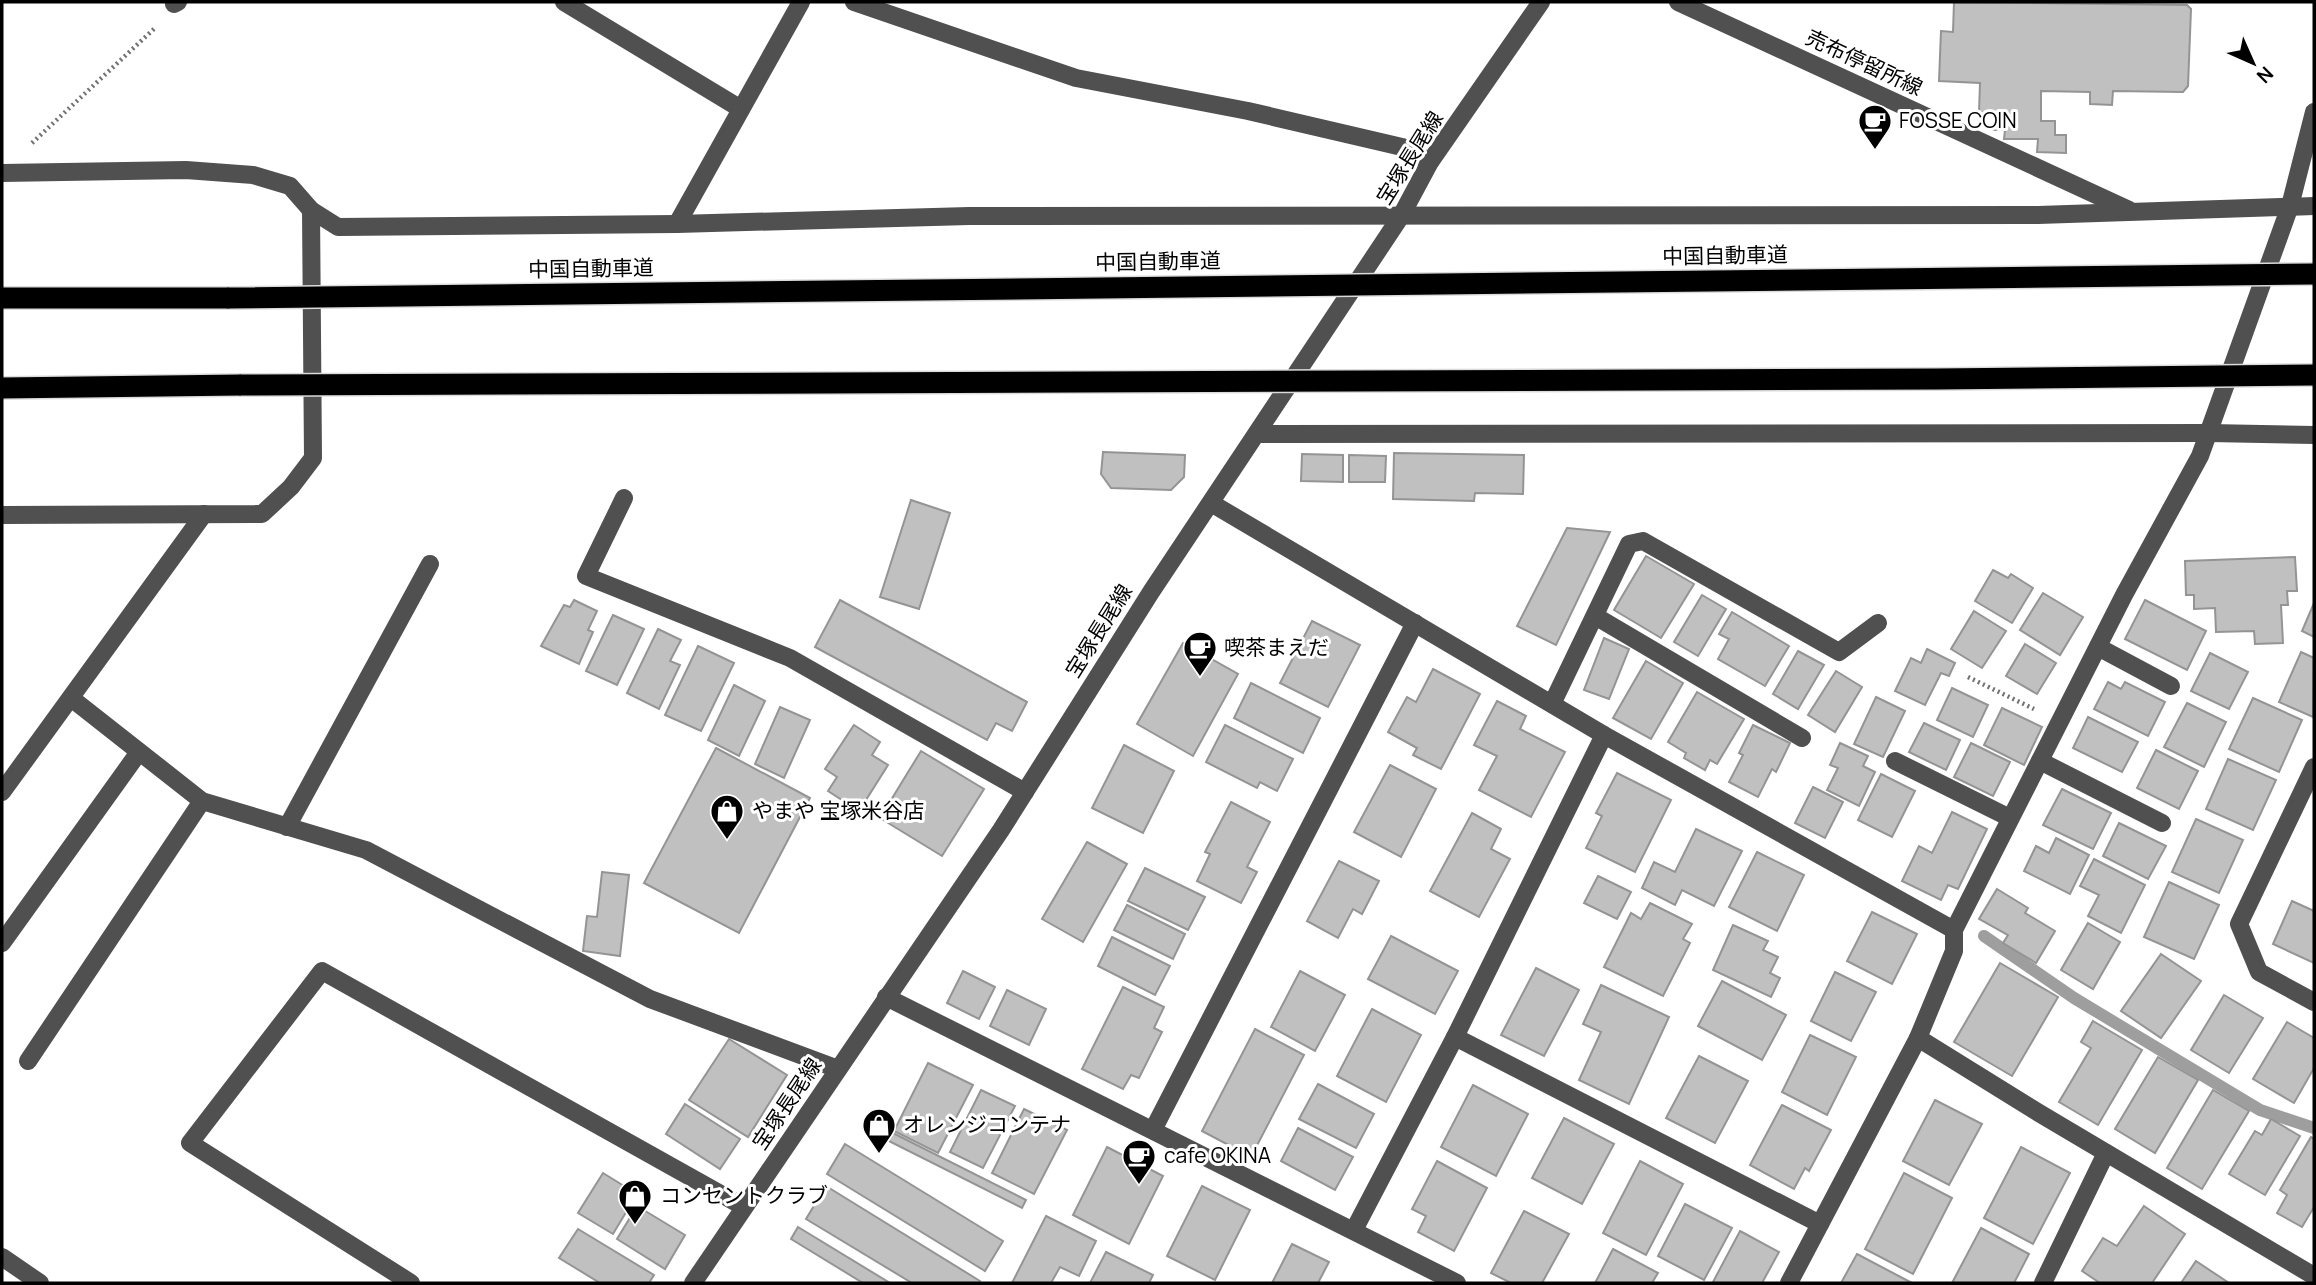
<svg xmlns="http://www.w3.org/2000/svg" width="2316" height="1285" font-family="Manrope,'Noto Sans JP',sans-serif">
	<style>
		.lines { fill: none; stroke-linecap: round; stroke-linejoin: round }
		.stream { stroke: #9e9e9e; stroke-width: 12 }
		.building { fill: #c0c0c0; stroke: #949494; stroke-width: 2 }
		.highway-casing { stroke: #dbdbdb; stroke-width: 24 }
		.path { stroke: #727272; stroke-width: 4.5; stroke-dasharray: 2 3.5; stroke-linecap: butt }
		.minor { stroke: #505050; stroke-width: 18 }
		.highway { stroke: #000; stroke-width: 21 }
		.highway-bridge-casing { stroke: #dbdbdb; stroke-width: 24; stroke-linecap: butt }
		.highway-bridge { stroke: #000; stroke-width: 21 }
		.labels { text-anchor: middle; stroke-width: 6; stroke-linejoin: round; paint-order: stroke }
		.street-label { font-size: 21px; fill: #000; stroke: #fff }
		.poi-label { font-size: 21px; fill: #000; stroke: #fff; text-anchor: start }
	</style>
	<rect width="100%" height="100%" fill="#fff"/>
	<g class="lines">
		<path class="stream" d="M1984,936l90,62 186,112 54,18"/>
	</g>
	<g class="building">
		<path d="M1954,2l233,3 4,4 -3,77 -5,6 -70,-1 -1,14 -22,-1v-12l-49,-1v30h14v14h11v18l-29,-1 1,-13h-34l1,-9h-11l1,-17 -16,-1 1,-29 -41,-2 2,-50 12,1z"/>
		<path d="M1103,452l82,3 -1,22 -13,13 -60,-2 -10,-14z"/>
		<path d="M1394,453l130,2 -1,39 -48,-1 -1,8 -81,-2z"/>
		<path d="M1302,454l41,1v27l-42,-1z"/>
		<path d="M1349,455l37,1 -1,26h-36z"/>
		<path d="M911,500l39,13 -31,96 -39,-12z"/>
		<path d="M1567,528l43,4 -54,113 -39,-19z"/>
		<path d="M1646,556l48,28 -33,54 -47,-28z"/>
		<path d="M2295,557l2,34h-10l1,14h-7l2,38 -28,1 -1,-13 -38,1 -1,-24 -21,1v-14h-8l-1,-34z"/>
		<path d="M1993,570l15,8 3,-4 22,14 -21,35 -37,-22z"/>
		<path d="M2043,593l40,24 -23,38 -40,-25z"/>
		<path d="M1702,595l24,14 -28,47 -24,-14z"/>
		<path d="M574,600l23,11 -9,19 5,2 -14,32 -38,-18 23,-41 6,2z"/>
		<path d="M840,600l187,102 -15,29 -16,-8 -9,17 -172,-93z"/>
		<path d="M2145,600l61,31 -19,39 -62,-31z"/>
		<path d="M2314,603v34l-12,-6z"/>
		<path d="M1974,611l32,20 -24,37 -31,-19z"/>
		<path d="M1732,612l57,34 -24,40 -47,-27 11,-20 -10,-5z"/>
		<path d="M613,615l31,14 -27,56 -31,-14z"/>
		<path d="M1312,621l48,24 -32,62 -48,-24z"/>
		<path d="M658,629l23,11 -11,21 10,4 -21,44 -32,-16z"/>
		<path d="M1604,638l25,11 -20,50 -25,-9z"/>
		<path d="M1183,643l55,31 -45,82 -56,-32z"/>
		<path d="M2025,644l31,19 -19,31 -31,-18z"/>
		<path d="M698,646l36,17 -33,68 -36,-16z"/>
		<path d="M1927,649l28,14 -6,13 -8,-3 -16,32 -30,-14 16,-33 10,5z"/>
		<path d="M1798,651l26,14 -26,44 -25,-15z"/>
		<path d="M2301,652l13,6 -1,59 -34,-15z"/>
		<path d="M2210,653l38,19 -19,37 -38,-18z"/>
		<path d="M1646,661l37,22 -32,56 -38,-21z"/>
		<path d="M1433,669l47,25 -39,75 -28,-14 4,-7 -29,-16 19,-35 9,5z"/>
		<path d="M1836,671l26,16 -27,45 -27,-17z"/>
		<path d="M2108,682l13,7 4,-7 40,20 -17,34 -54,-27z"/>
		<path d="M1251,683l69,35 -17,35 -69,-35z"/>
		<path d="M734,685l31,16 -26,55 -31,-16z"/>
		<path d="M1952,688l36,17 -15,32 -36,-17z"/>
		<path d="M1697,692l47,27 -27,45 -7,-4 -5,10 -21,-12 2,-5 -18,-11z"/>
		<path d="M1876,697l29,14 -22,46 -29,-13z"/>
		<path d="M2253,698l49,22 -23,52 -50,-23z"/>
		<path d="M1497,701l29,15 -6,13 45,23 -34,65 -52,-27 18,-34 -23,-11z"/>
		<path d="M2187,703l39,19 -22,45 -40,-20z"/>
		<path d="M780,707l30,13 -26,58 -29,-14z"/>
		<path d="M2002,708l40,19 -18,38 -40,-20z"/>
		<path d="M2088,717l50,25 -16,30 -49,-24z"/>
		<path d="M1924,723l36,17 -14,30 -37,-18z"/>
		<path d="M854,725l26,17 -8,13 16,10 -29,46 -31,-20 9,-14 -12,-8z"/>
		<path d="M1225,725l68,34 -16,32 -17,-9 -3,6 -51,-26z"/>
		<path d="M1753,725l37,18 -14,29 -4,-3 -14,28 -29,-15 14,-27 -4,-2z"/>
		<path d="M1840,743l28,13 -5,10 12,6 -16,34 -32,-16 11,-22 -8,-3z"/>
		<path d="M1971,743l39,19 -17,34 -39,-19z"/>
		<path d="M1124,745l50,26 -31,62 -51,-25z"/>
		<path d="M716,748l94,50 -71,135 -95,-50z"/>
		<path d="M2156,750l42,21 -19,38 -42,-21z"/>
		<path d="M921,751l63,38 -42,67 -62,-38z"/>
		<path d="M2228,759l48,21 -23,50 -47,-21z"/>
		<path d="M1390,765l46,24 -35,68 -47,-25z"/>
		<path d="M1617,773l54,27 -36,72 -49,-24 16,-32 -6,-3z"/>
		<path d="M1881,774l34,17 -23,46 -34,-17z"/>
		<path d="M1813,787l30,15 -18,36 -30,-15z"/>
		<path d="M2062,789l49,24 -18,36 -50,-24z"/>
		<path d="M1231,802l39,20 -23,45 10,5 -16,31 -44,-22 13,-27 -5,-2z"/>
		<path d="M1952,812l35,17 -29,60 -10,-4 -7,15 -39,-19 17,-35 13,7z"/>
		<path d="M1472,813l29,16 -10,20 19,10 -31,58 -49,-26z"/>
		<path d="M2196,819l47,21 -24,53 -47,-21z"/>
		<path d="M2119,823l47,23 -18,33 -45,-23z"/>
		<path d="M1696,829l46,22 -28,55 -32,-16 -7,15 -33,-17 12,-26 21,10z"/>
		<path d="M2056,838l33,17 -19,39 -46,-23 12,-25 13,7z"/>
		<path d="M1087,842l40,22 -44,78 -41,-23z"/>
		<path d="M1757,852l47,23 -27,56 -48,-24z"/>
		<path d="M2094,859l51,26 -24,48 -33,-17 11,-21 -19,-9z"/>
		<path d="M1339,861l40,20 -17,33 -9,-5 -15,29 -31,-17z"/>
		<path d="M1145,868l60,29 -17,33 -60,-29z"/>
		<path d="M602,872l27,3 -9,81 -37,-5 4,-35 10,1z"/>
		<path d="M1598,876l33,16 -14,27 -33,-16z"/>
		<path d="M2169,882l50,23 -25,54 -50,-22z"/>
		<path d="M1997,889l31,19 -3,5 30,18 -19,32 -33,-20 5,-8 -29,-16z"/>
		<path d="M2292,901l22,10v52l-41,-19z"/>
		<path d="M1650,903l42,21 -9,15 7,4 -27,53 -59,-29 27,-54 10,6z"/>
		<path d="M1127,905l58,29 -12,25 -59,-29z"/>
		<path d="M1872,912l45,22 -25,50 -45,-23z"/>
		<path d="M2088,923l32,19 -27,47 -32,-19z"/>
		<path d="M1733,925l35,16 -5,9 15,7 -8,16 10,5 -9,19 -58,-27z"/>
		<path d="M1391,936l67,35 -23,43 -67,-35z"/>
		<path d="M1112,937l58,29 -15,29 -57,-29z"/>
		<path d="M2161,954l40,27 -40,57 -40,-27z"/>
		<path d="M2000,963l58,34 -46,79 -58,-34z"/>
		<path d="M1536,968l43,22 -35,66 -43,-21z"/>
		<path d="M963,971l32,16 -16,32 -32,-16z"/>
		<path d="M1300,971l45,24 -30,56 -44,-24z"/>
		<path d="M1835,972l41,20 -25,49 -40,-20z"/>
		<path d="M1722,981l64,34 -24,45 -64,-34z"/>
		<path d="M1601,985l68,32 -40,87 -50,-24 22,-48 -18,-8z"/>
		<path d="M1123,987l41,20 -10,21 8,4 -23,46 -8,-3 -8,14 -41,-20z"/>
		<path d="M1007,990l39,19 -17,36 -39,-19z"/>
		<path d="M2224,995l39,23 -34,55 -38,-23z"/>
		<path d="M1372,1009l49,26 -35,67 -49,-26z"/>
		<path d="M2093,1021l49,29 -44,75 -39,-23 32,-54 -10,-6z"/>
		<path d="M2287,1022l27,16v30l-20,35 -41,-24z"/>
		<path d="M1255,1029l49,26 -53,102 -49,-26z"/>
		<path d="M1810,1035l46,22 -29,58 -45,-23z"/>
		<path d="M729,1039l58,36 -39,62 -59,-37z"/>
		<path d="M1699,1056l49,25 -33,62 -49,-25z"/>
		<path d="M2158,1057l40,23 -43,73 -40,-24z"/>
		<path d="M928,1063l45,22 -35,68 -44,-22z"/>
		<path d="M1318,1084l56,30 -18,34 -57,-29z"/>
		<path d="M1473,1085l55,29 -32,62 -55,-29z"/>
		<path d="M981,1090l34,16 -32,62 -33,-16z"/>
		<path d="M2213,1090l36,21 -47,78 -35,-21z"/>
		<path d="M1935,1100l47,24 -33,61 -46,-24z"/>
		<path d="M685,1104l55,35 -20,30 -54,-35z"/>
		<path d="M1782,1105l49,25 -22,41 -4,-3 -11,21 -44,-24z"/>
		<path d="M1024,1109l43,21 -33,64 -42,-21z"/>
		<path d="M1564,1118l50,26 -32,60 -50,-26z"/>
		<path d="M2271,1119l29,17 -35,59 -36,-21 26,-43 7,4z"/>
		<path d="M867,1120l159,80 -4,8 -159,-80z"/>
		<path d="M1298,1128l55,29 -18,33 -54,-29z"/>
		<path d="M2311,1137l3,2v68l-12,20 -25,-14 10,-18 -7,-5z"/>
		<path d="M845,1144l158,97 -18,30 -158,-97z"/>
		<path d="M1107,1147l56,29 -34,68 -56,-29z"/>
		<path d="M2021,1147l49,26 -37,71 -49,-26z"/>
		<path d="M1437,1161l50,27 -33,63 -36,-19 8,-16 -14,-7z"/>
		<path d="M1640,1161l43,23 -37,71 -43,-22z"/>
		<path d="M603,1173l34,21 -24,40 -35,-21z"/>
		<path d="M1904,1173l48,25 -39,76 -48,-25z"/>
		<path d="M826,1186l154,95 -1,2h-67l-106,-64z"/>
		<path d="M1202,1186l48,24 -35,70 -48,-24z"/>
		<path d="M1685,1204l47,24 -28,52 -46,-24z"/>
		<path d="M637,1206l48,29 -20,34 -48,-30z"/>
		<path d="M2144,1206l41,28 -33,49h-52l-18,-12 21,-33 14,8z"/>
		<path d="M1524,1211l45,23 -27,49h-31l-20,-10z"/>
		<path d="M1046,1216l50,25 -17,35 -19,-9 -9,16h-39z"/>
		<path d="M798,1227l92,56h-27l-72,-44z"/>
		<path d="M1981,1228l48,26 -15,29h-62z"/>
		<path d="M578,1229l76,46 -5,8h-49l-41,-25z"/>
		<path d="M1740,1231l39,21 -17,31h-47l-2,-1z"/>
		<path d="M1292,1244l37,18 -11,21h-46z"/>
		<path d="M1613,1249l45,24 -6,10h-57z"/>
		<path d="M1106,1252l47,23 -4,8h-59z"/>
		<path d="M1857,1254l55,29h-71z"/>
		<path d="M2196,1261l33,22h-48z"/>
	</g>
	<g class="lines">
		<defs>
			<g id="highway">
				<path d="M2,298h227"/>
				<path d="M2,388l239,-3"/>
			</g>
		</defs>
		<use href="#highway" class="highway-casing"/>
		<g class="path">
			<path d="M32,143l124,-116"/>
			<path d="M1968,677l66,32"/>
		</g>
		<g class="minor">
			<path d="M564,2l177,107"/>
			<path d="M854,2l222,76 172,33 154,36 28,15"/>
			<path d="M1678,2l451,208"/>
			<path d="M174,4l4,-2"/>
			<path d="M2,173l184,-3 67,5 37,11 21,24 27,17 339,-3 292,-8 1069,-1 276,-9"/>
			<path d="M677,224l124,-222"/>
			<path d="M1257,434l952,-1 105,2"/>
			<path d="M624,498l-38,78 204,82 235,134"/>
			<path d="M1211,503l393,232 350,195"/>
			<path d="M2,515l260,-1 29,-27 22,-29 -2,-248"/>
			<path d="M1595,616l207,122"/>
			<path d="M2098,647l73,39"/>
			<path d="M71,698l131,103 164,49 284,149 188,70"/>
			<path d="M1552,704l77,-160 14,-3 196,111 39,-29"/>
			<path d="M1895,761l115,57"/>
			<path d="M2040,761l122,62"/>
			<path d="M2314,767l-75,157 20,48 55,30"/>
			<path d="M2,792l202,-278"/>
			<path d="M287,827l143,-263"/>
			<path d="M2,943l137,-191"/>
			<path d="M886,997l571,286"/>
			<path d="M1455,1037l365,187"/>
			<path d="M1918,1038l121,75 275,163"/>
			<path d="M28,1061l174,-260"/>
			<path d="M1153,1130l262,-507"/>
			<path d="M1354,1230l101,-193 149,-302"/>
			<path d="M2,1257l38,26"/>
			<path d="M411,1283l-221,-140 132,-172 422,236"/>
			<path d="M693,1283l308,-453 150,-238 250,-376 29,-54 111,-160"/>
			<path d="M1789,1283l129,-245 36,-87v-21l170,-335 76,-139 90,-250 24,-94"/>
			<path d="M2043,1283l63,-130"/>
		</g>
		<use href="#highway" class="highway"/>
		<defs>
			<g id="highway-bridge">
				<path d="M229,298l2085,-24"/>
				<path d="M241,385l1696,-6 377,-4"/>
			</g>
		</defs>
		<use href="#highway-bridge" class="highway-bridge-casing"/>
		<use href="#highway-bridge" class="highway-bridge"/>
	</g>
	<defs>
		<symbol id="cafe-pin" viewBox="-11 -11 22 30"><path d="M0 17L-7.5 6A9.5 9.5 0 1 1 7.5 6Z" fill="#000" stroke="#fff"/><path d="M-5.5-4.5H6V0H3Q3 3.5 0 3.5H-2.5Q-5.5 3.5-5.5 0ZM3-3.2v2h1.7v-2ZM-6 4.5H4V6H-6Z" fill="#fff"/></symbol>
		<symbol id="shop-pin" viewBox="-11 -11 22 30"><path d="M0 17L-7.5 6A9.5 9.5 0 1 1 7.5 6Z" fill="#000" stroke="#fff"/><path d="M-5-2.5h2.3a2.7 3.5 0 0 1 5.4 0H5L5.5 6h-11ZM-1.5-2.5h3a1.5 2.3 0 0 0-3 0Z" fill="#fff"/></symbol>
	</defs>
	<g fill-rule="evenodd">
		<use href="#cafe-pin" x="1856" y="102" width="38" height="52"/>
		<use href="#cafe-pin" x="1181" y="629" width="38" height="52"/>
		<use href="#shop-pin" x="708" y="792" width="38" height="52"/>
		<use href="#shop-pin" x="860" y="1106" width="38" height="52"/>
		<use href="#cafe-pin" x="1120" y="1137" width="38" height="52"/>
		<use href="#shop-pin" x="616" y="1177" width="38" height="52"/>
	</g>
	<g class="labels">
		<g class="street-label">
			<text transform="translate(1864 63) rotate(25)" y="7">売布停留所線</text>
			<text transform="translate(1410 158) rotate(-58)" y="7">宝塚長尾線</text>
			<text transform="translate(1725 256) rotate(-1)" y="7">中国自動車道</text>
			<text transform="translate(1158 262) rotate(-1)" y="7">中国自動車道</text>
			<text transform="translate(591 269) rotate(-1)" y="7">中国自動車道</text>
			<text transform="translate(1099 631) rotate(-58)" y="7">宝塚長尾線</text>
			<text transform="translate(787 1104) rotate(-56)" y="7">宝塚長尾線</text>
		</g>
		<g class="poi-label">
			<text x="1899" y="128">FOSSE COIN</text>
			<text x="1224" y="655">喫茶まえだ</text>
			<text x="752" y="818">やまや 宝塚米谷店</text>
			<text x="903" y="1132">オレンジコンテナ</text>
			<text x="1164" y="1163">cafe OKINA</text>
			<text x="660" y="1203">コンセントクラブ</text>
		</g>
	</g>
	<rect width="2316" height="1285" fill="none" stroke="#000000" stroke-width="7"/>
	<g transform="translate(2253 63) rotate(135)" stroke="#ffffff" stroke-width="5" paint-order="stroke">
	<path d="M0-5L12 26L0 18L-12 26Z" fill="#000000"/>
	<text y="-10" font-size="19" font-weight="bold" text-anchor="middle" fill="#000000">N</text>
	</g>
</svg>
